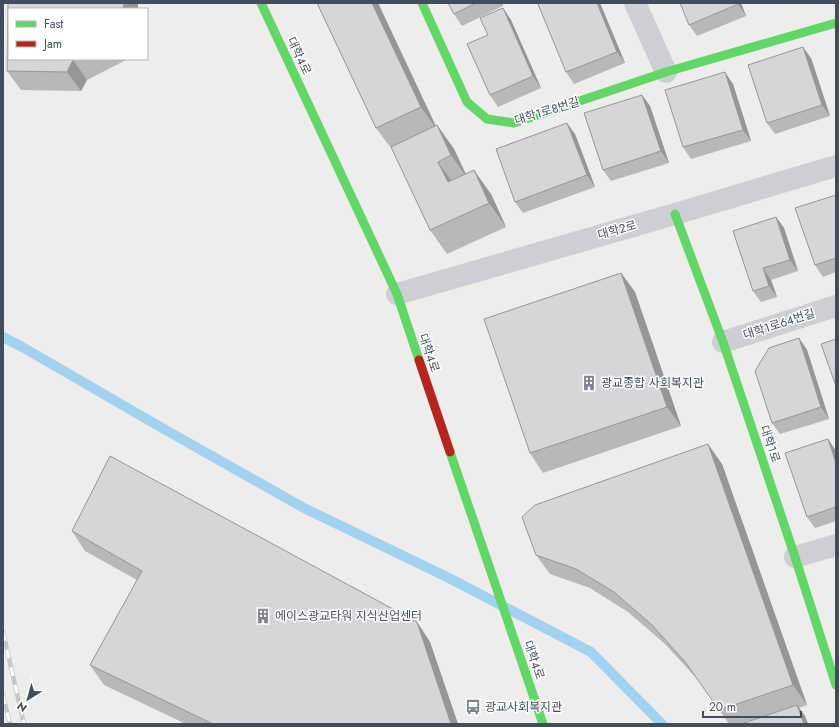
<svg xmlns="http://www.w3.org/2000/svg" width="839" height="727" font-family="Jost,'Noto Sans KR',sans-serif">
	<style>
		.lines { fill: none; stroke-linecap: round; stroke-linejoin: round }
		.stream { stroke: #a1d3f0; stroke-width: 10 }
		.street { stroke: #cecfd3; stroke-width: 22 }
		.fast { stroke: #63d668; stroke-width: 9 }
		.jam { stroke: #b3261e; stroke-width: 9 }
		.rail-casing { stroke: #c5c7ca; stroke-width: 4.5 }
		.rail { stroke: #fff; stroke-width: 3; stroke-dasharray: 9; stroke-linecap: butt }
		.wall { fill: #b8b8ba }
		.shaded-wall { fill: #969697 }
		.building { fill: #d6d6d8; stroke: #969697 }
		.labels { text-anchor: middle; stroke-width: 3; stroke-linejoin: round; paint-order: stroke }
		.street-label { font-size: 12px; fill: #434c5a; stroke: #fff }
		.poi-label { font-size: 12px; fill: #434c5a; stroke: #fff; text-anchor: start }
	</style>
	<rect width="100%" height="100%" fill="#eeedec"/>
	<g class="lines">
		<path class="stream" d="M3,337l21,11 133,77 147,83 145,70 142,74 71,72"/>
		<g class="street">
			<path d="M635,3l31,69"/>
			<path d="M397,294l278,-80 161,-48"/>
			<path d="M723,342l113,-36"/>
			<path d="M795,557l41,-12"/>
		</g>
		<g class="fast">
			<path d="M261,3l136,291 22,66"/>
			<path d="M422,3l45,99 20,17 27,4 152,-51 170,-49"/>
			<path d="M675,214l48,128 72,215 41,128"/>
			<path d="M450,452l93,272"/>
		</g>
		<path class="jam" d="M419,360l31,92"/>
		<defs>
			<g id="rail">
				<path d="M3,632l21,92"/>
				<path d="M3,695l7,29"/>
			</g>
		</defs>
		<use href="#rail" class="rail-casing"/>
		<use href="#rail" class="rail"/>
	</g>
	<g class="wall">
		<path d="M8,3h130v6h-129v50h119l-41,21 -6,11 -60,-1 -14,-19z"/>
		<path d="M317,3h61l58,123 1,-1 17,24 12,25 25,20 15,33 -59,27 -17,-24 -36,-78 -18,-24z"/>
		<path d="M448,3h54l1,3 -41,20 -8,-12z"/>
		<path d="M600,3l25,60 -51,21 -8,-12z"/>
		<path d="M741,3l5,13 -49,20 -8,-11z"/>
		<path d="M503,8l8,12 30,68 -43,19 -8,-12 -2,-60z"/>
		<path d="M811,58l19,58 -55,18 -8,-11z"/>
		<path d="M733,84l18,57 -60,18 -8,-12z"/>
		<path d="M642,95l8,11 19,57 -58,18 -8,-11z"/>
		<path d="M575,134l20,53 -72,26 -8,-11z"/>
		<path d="M836,195v77l-13,5 -8,-12z"/>
		<path d="M776,217l8,11 14,43 -27,9 6,17 -16,5 -8,-11z"/>
		<path d="M621,273l14,19 46,134 -138,47 -13,-20z"/>
		<path d="M799,338l8,12 22,69 -49,15 -8,-11z"/>
		<path d="M828,439l8,12v70l-21,7 -8,-11z"/>
		<path d="M722,464l85,241 -8,3 6,8 3,8h-79l-29,-42 -35,-38 -37,-32 -38,-24 -40,-14 -14,-19z"/>
		<path d="M72,531l345,91 13,20 28,82h-272l-82,-39 -14,-20 47,-85 -52,-29z"/>
	</g>
	<g class="shaded-wall">
		<path d="M124,3h14v6h-15z"/>
		<path d="M372,3h6l60,128 -17,-24z"/>
		<path d="M597,3h3l25,60 -8,-11z"/>
		<path d="M737,3h4l5,13 -8,-12z"/>
		<path d="M503,8l8,12 30,68 -8,-12z"/>
		<path d="M803,47l8,11 19,58 -8,-11z"/>
		<path d="M73,60l14,20 -6,11 -14,-19z"/>
		<path d="M725,72l8,12 18,57 -8,-11z"/>
		<path d="M642,95l8,11 19,57 -8,-12z"/>
		<path d="M567,123l8,11 20,53 -8,-12z"/>
		<path d="M437,125l17,24 14,30 -17,-24z"/>
		<path d="M438,162l17,24 -7,-4z"/>
		<path d="M474,170l17,24 15,33 -17,-24z"/>
		<path d="M776,217l8,11 14,43 -8,-11z"/>
		<path d="M763,268l8,12 6,17 -8,-11z"/>
		<path d="M621,273l14,19 46,134 -14,-19z"/>
		<path d="M799,338l8,12 22,69 -8,-12z"/>
		<path d="M828,439l8,12v12z"/>
		<path d="M708,444l14,20 85,241 -14,-20z"/>
		<path d="M417,622l13,20 28,82h-7z"/>
		<path d="M797,705l8,11 3,8h-4z"/>
	</g>
	<g class="building">
		<path d="M8,3h116l-1,6h-114v50h67l-3,1 -6,12 -60,-1z"/>
		<path d="M317,3h55l49,104 -45,21z"/>
		<path d="M448,3h28l-22,11z"/>
		<path d="M541,3h56l20,49 -51,20 -28,-68z"/>
		<path d="M680,3h57l1,1 -49,21z"/>
		<path d="M503,8l30,68 -43,19 -23,-51 21,-9 -8,-17z"/>
		<path d="M803,47l19,58 -55,18 -19,-58z"/>
		<path d="M725,72l18,58 -60,17 -18,-57z"/>
		<path d="M642,95l19,56 -58,19 -19,-57z"/>
		<path d="M567,123l20,52 -72,27 -19,-53z"/>
		<path d="M437,125l14,30 -13,7 10,20 26,-12 15,33 -59,27 -39,-83z"/>
		<path d="M836,195v63l-21,7 -20,-57z"/>
		<path d="M776,217l14,43 -27,8 6,18 -16,5 -20,-60z"/>
		<path d="M621,273l46,134 -137,46 -46,-134z"/>
		<path d="M799,338l22,69 -49,16 -17,-52 14,-23z"/>
		<path d="M836,339v47l-15,-42z"/>
		<path d="M828,439l8,24v44l-29,10 -22,-64z"/>
		<path d="M708,444l85,241 -74,25 -33,-47 -34,-38 -38,-33 -38,-23 -40,-14 -14,-38 13,-12z"/>
		<path d="M110,456l307,166 34,102h-238l-123,-59 52,-94 -70,-40z"/>
		<path d="M797,705l7,19h-60v-1z"/>
	</g>
	<defs>
		<symbol id="building-bare" viewBox="-9 -9 18 18"><path d="M-4-6H4V6H1V3H-1V6H-4ZM-2.5-4.3h1.7v1.8h-1.7ZM.8-4.3h1.7v1.8H.8ZM-2.5-1h1.7V.8h-1.7ZM.8-1h1.7V.8H.8Z" fill="#7f848d" stroke="#fff" stroke-width="2.5" paint-order="stroke"/></symbol>
		<symbol id="bus-bare" viewBox="-9 -9 18 18"><path d="M-5-6H5V4H4V6H2V4H-2V6H-4V4H-5ZM-3.5-4V0h7V-4ZM-3.5 1.2v1.5H-2V1.2ZM2 1.2v1.5H3.5V1.2Z" fill="#7f848d" stroke="#fff" stroke-width="2.5" paint-order="stroke"/></symbol>
	</defs>
	<g fill-rule="evenodd">
		<use href="#building-bare" x="578" y="372" width="22" height="22"/>
		<use href="#building-bare" x="252" y="605" width="22" height="22"/>
		<use href="#bus-bare" x="462" y="696" width="22" height="22"/>
	</g>
	<g class="labels">
		<g class="street-label">
			<text transform="translate(299 56) rotate(65)" y="4">대학4로</text>
			<text transform="translate(547 111) rotate(-17)" y="4">대학1로8번길</text>
			<text transform="translate(617 230) rotate(-16)" y="4">대학2로</text>
			<text transform="translate(779 324) rotate(-18)" y="4">대학1로64번길</text>
			<text transform="translate(429 353) rotate(71)" y="4">대학4로</text>
			<text transform="translate(770 444) rotate(71)" y="4">대학1로</text>
			<text transform="translate(534 660) rotate(71)" y="4">대학4로</text>
		</g>
		<g class="poi-label">
			<text x="601" y="387">광교종합 사회복지관</text>
			<text x="275" y="620">에이스광교타워 지식산업센터</text>
			<text x="485" y="711">광교사회복지관</text>
		</g>
	</g>
	<rect width="839" height="727" fill="none" stroke="#434c5a" stroke-width="8"/>
	<rect x="8" y="8" width="140" height="52" fill="#ffffff" stroke="#b4b7bd"/>
	<rect x="16" y="21" width="20" height="6" fill="#63d668" stroke="#b4b7bd"/>
	<text x="44" y="28" font-size="12" fill="#434c5a">Fast</text>
	<rect x="16" y="41" width="20" height="6" fill="#b3261e" stroke="#b4b7bd"/>
	<text x="44" y="48" font-size="12" fill="#434c5a">Jam</text>
	<g transform="translate(28 699) rotate(217)" stroke="#ffffff" stroke-width="3" paint-order="stroke">
	<path d="M0-3L7 15L0 10L-7 15Z" fill="#434c5a"/>
	<text y="-6" font-size="11" font-weight="bold" text-anchor="middle" fill="#434c5a">N</text>
	</g>
	<path d="M703 711v6h98v-6" fill="none" stroke="#434c5a" stroke-width="2"/>
	<text x="709" y="711" font-size="12" fill="#434c5a" stroke="#ffffff" stroke-width="3" paint-order="stroke">20 m</text>
</svg>
